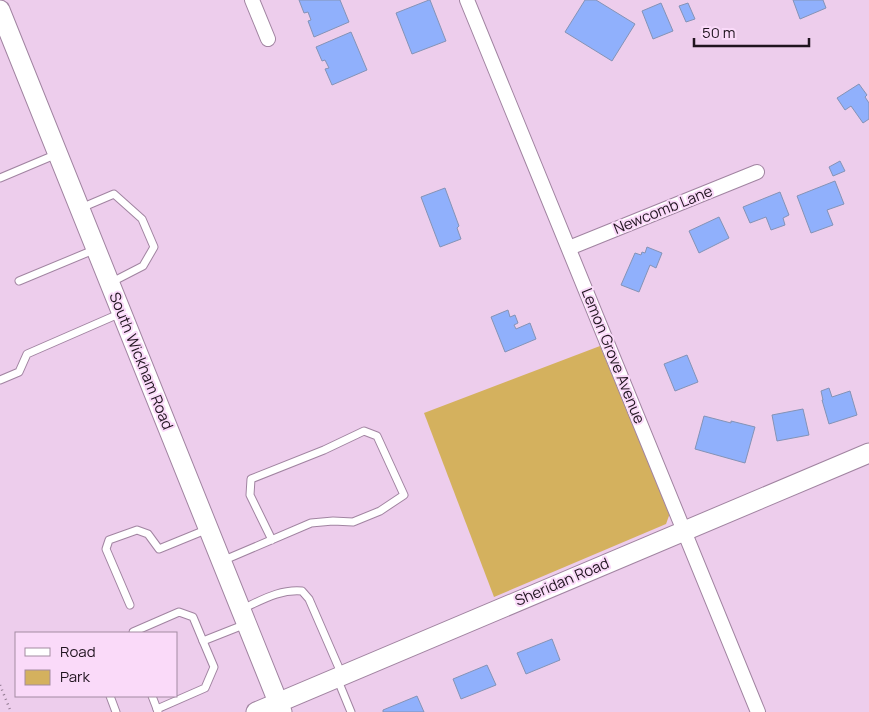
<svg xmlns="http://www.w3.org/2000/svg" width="869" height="712" font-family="Manrope,sans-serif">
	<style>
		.green { fill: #d4b15e }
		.building { fill: #90b0fc; stroke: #8493b6 }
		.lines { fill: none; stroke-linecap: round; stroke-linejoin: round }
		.lane-casing { stroke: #a184a1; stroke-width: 9 }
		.street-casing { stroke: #a184a1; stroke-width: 16 }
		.secondary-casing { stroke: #a184a1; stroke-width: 21 }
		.path { stroke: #927b91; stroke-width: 2.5; stroke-dasharray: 1 4; stroke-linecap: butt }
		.lane { stroke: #fff; stroke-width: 7 }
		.street { stroke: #fff; stroke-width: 14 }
		.secondary { stroke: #fff; stroke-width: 19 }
		.labels { text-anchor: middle; stroke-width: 4; stroke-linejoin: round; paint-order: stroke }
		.street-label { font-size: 15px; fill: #20141f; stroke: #fadaf9 }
	</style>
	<rect width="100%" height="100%" fill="#edcdec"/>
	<path class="green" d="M600,346l70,167 -4,11 -172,73 -70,-184z"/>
	<g class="building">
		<path d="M299,0h41l9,22 -35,15 -6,-16 3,-1 -3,-8 -4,1z"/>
		<path d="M429,0h1l16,41 -34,13 -16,-41z"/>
		<path d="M585,0h11l39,24 -23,37 -47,-29z"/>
		<path d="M793,0h30l3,8 -26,11z"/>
		<path d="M661,3l12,28 -20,8 -11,-28z"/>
		<path d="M688,3l7,16 -9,3 -7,-16z"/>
		<path d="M351,32l16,38 -35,15 -7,-16 4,-1 -4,-8 -3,1 -6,-14z"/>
		<path d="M859,84l8,11 -2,2 4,6v16l-6,4 -12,-17 -6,4 -8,-12z"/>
		<path d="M840,161l5,10 -12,5 -4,-9z"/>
		<path d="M835,181l9,23 -17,6 6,15 -22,8 -14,-37z"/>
		<path d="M445,188l14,38 -2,2 4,11 -21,8 -19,-50z"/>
		<path d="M780,192l9,23 -6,3 2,7 -14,5 -5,-13 -16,6 -7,-16z"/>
		<path d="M719,217l10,21 -30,15 -10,-22z"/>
		<path d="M647,247l15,6 -6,15 -6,-3 -11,27 -18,-7 14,-32 6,2 1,-3 3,1z"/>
		<path d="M508,310l2,7 5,-2 3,8 -4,2 2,4 14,-6 6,16 -31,13 -14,-35z"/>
		<path d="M687,355l11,27 -23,9 -11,-27z"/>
		<path d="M829,388l3,9 18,-6 7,24 -28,9 -7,-24h1l-2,-9z"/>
		<path d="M803,409l6,26 -32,6 -5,-26z"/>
		<path d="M704,416l27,7v-2l24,6 -10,36 -50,-14z"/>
		<path d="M552,639l8,21 -34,14 -9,-21z"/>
		<path d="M487,665l9,20 -35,14 -8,-20z"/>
		<path d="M417,696l7,16h-41v-2z"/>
	</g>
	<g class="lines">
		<defs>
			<g id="lane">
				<path d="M0,178l57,-24"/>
				<path d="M81,208l33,-14 28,25 12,28 -11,19 -33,17"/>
				<path d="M19,281l77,-32"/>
				<path d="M0,380l19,-8 8,-18 94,-41"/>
				<path d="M222,561l89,-38 22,-2 20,1 27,-11 24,-16 -27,-59 -13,-5 -40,19 -73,29 -1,16 22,45"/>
				<path d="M130,605l-24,-56 3,-9 28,-10 11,4 11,15 49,-20"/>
				<path d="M242,609c20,-9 38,-20 60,-18l7,8 33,76"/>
				<path d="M133,633v-1l46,-20 14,5 10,24"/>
				<path d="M337,678l14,34"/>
				<path d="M110,696l6,16"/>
				<path d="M152,696l5,13"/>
				<path d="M158,712l-1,-3 48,-21 9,-21 -11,-26 43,-17"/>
			</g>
			<g id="street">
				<path d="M252,0l16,39"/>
				<path d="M467,0l291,712"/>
				<path d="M569,248l188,-76"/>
			</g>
			<g id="secondary">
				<path d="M0,10l282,702"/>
				<path d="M256,712l613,-259"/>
			</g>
		</defs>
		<use href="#lane" class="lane-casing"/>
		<use href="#street" class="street-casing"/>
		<use href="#secondary" class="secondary-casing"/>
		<path class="path" d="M0,685l11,27"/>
		<use href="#lane" class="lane"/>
		<use href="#street" class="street"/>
		<use href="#secondary" class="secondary"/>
	</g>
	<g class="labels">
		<g class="street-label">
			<text transform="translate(663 210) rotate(-22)" y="5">Newcomb Lane</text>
			<text transform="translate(613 356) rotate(68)" y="5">Lemon Grove Avenue</text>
			<text transform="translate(141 361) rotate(68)" y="5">South Wickham Road</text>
			<text transform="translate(562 582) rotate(-23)" y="5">Sheridan Road</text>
		</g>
	</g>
	<rect x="15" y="632" width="162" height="65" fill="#fadaf9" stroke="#a38ba2"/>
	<rect x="25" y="648" width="25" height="8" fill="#ffffff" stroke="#a38ba2"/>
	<text x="60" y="657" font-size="15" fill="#20141f">Road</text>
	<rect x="25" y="670" width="25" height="15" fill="#d4b15e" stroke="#a38ba2"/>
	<text x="60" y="682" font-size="15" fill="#20141f">Park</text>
	<path d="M694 38v8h115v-8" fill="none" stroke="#20141f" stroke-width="2.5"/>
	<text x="702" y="38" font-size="15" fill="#20141f" stroke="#fadaf9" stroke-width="4" paint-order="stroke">50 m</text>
</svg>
